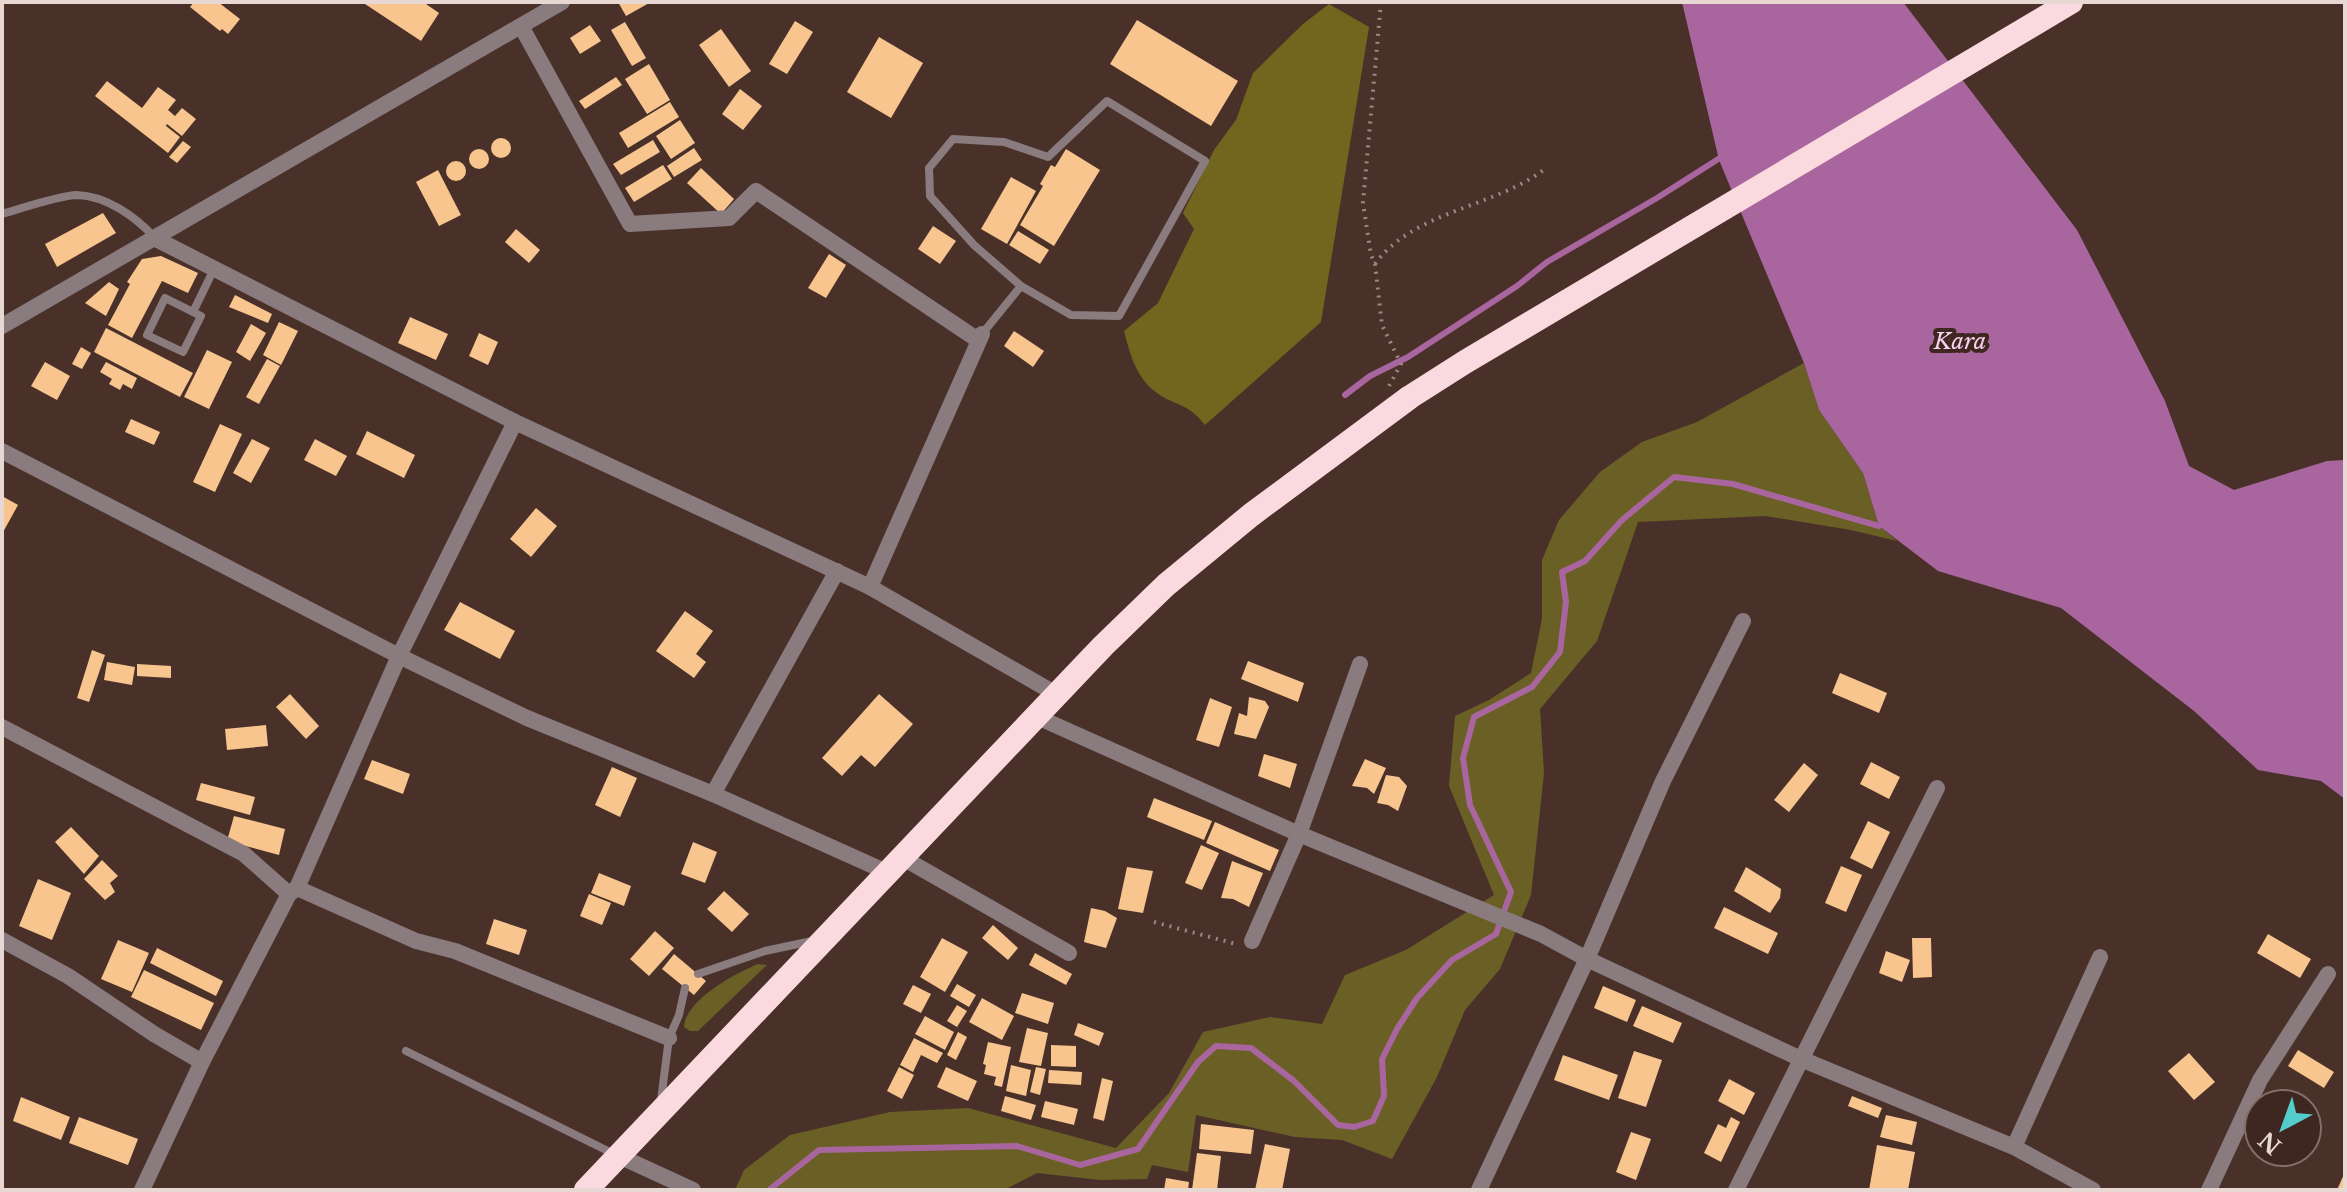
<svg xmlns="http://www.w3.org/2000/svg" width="2347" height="1192" font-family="'Libre Baskerville',serif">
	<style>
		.green { fill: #6a6026 }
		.forest { fill: #72661e }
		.water { fill: #a9669e }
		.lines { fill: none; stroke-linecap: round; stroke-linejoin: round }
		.stream { stroke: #a9669e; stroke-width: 6 }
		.building { fill: #f8c58f }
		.path { stroke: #9c8882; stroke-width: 4; stroke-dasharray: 2 6; stroke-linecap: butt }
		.lane { stroke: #897b7e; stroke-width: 8 }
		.street { stroke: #897b7e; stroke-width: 16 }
		.highway { stroke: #fad9df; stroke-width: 24 }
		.labels { text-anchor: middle; stroke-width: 8; stroke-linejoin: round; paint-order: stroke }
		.water-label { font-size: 22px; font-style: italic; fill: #f7d2ef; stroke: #3e2720 }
	</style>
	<rect width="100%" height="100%" fill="#49312a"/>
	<g class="green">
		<path d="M1804,363l15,47 44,63 16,53 18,15 -46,-11 -86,-14 -127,6 -41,119 -57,68 4,64 -13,122 -31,74 -35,41 -28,67 -45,82 -50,-19 -47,-3 -99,-22 -8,57 -36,-7 -5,14 -47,1 -63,-7 -33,17h-269l9,-20 46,-35 100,-23 78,-4 148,40 53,-55 34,-61 67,-15 52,7 23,-49 61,-25 88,-55 -45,-109 6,-70 34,-16 42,-27 11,-54v-59l17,-40 41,-48 42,-30 55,-20z"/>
		<path d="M758,964l9,1 -69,66h-8l-6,-4c1,-27 52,-54 74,-63z"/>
	</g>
	<path class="forest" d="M1329,4l40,23 -48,295 -116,103c-18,-23 -28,-18 -48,-32 -21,-15 -27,-39 -33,-62l34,-28 36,-74 -11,-16 31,-63 22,-30 17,-47 50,-49z"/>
	<path class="water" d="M1682,2h221l174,228 88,171 24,65 45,24 93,-29 18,-1v339l-24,-18 -63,-11 -64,-59 -133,-103 -123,-37 -59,-45 -16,-53 -44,-63 -15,-47 -85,-203z"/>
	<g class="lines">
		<g class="stream">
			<path d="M1345,395l25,-19 38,-19 109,-71 30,-24 110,-64 66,-42"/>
			<path d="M769,1190l50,-40 198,-4 63,19 58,-16 60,-87 18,-16 35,2 43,33 44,44 16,2 19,-6 11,-25 -2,-37 15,-30 20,-31 35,-38 44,-26 15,-42 -41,-87 -7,-47 11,-41 58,-30 28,-35 6,-50 -4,-30 23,-11 37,-41 52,-43 59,7 146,42"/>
		</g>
	</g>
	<g class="building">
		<path d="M194,2h24l22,17 -12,15 -6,-5 -2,2 -30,-24z"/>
		<path d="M362,2h61l16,11 -18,28z"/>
		<path d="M618,2h33l-25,14z"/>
		<path d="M1137,20l101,61 -27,45 -101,-62z"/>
		<path d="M795,21l18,11 -26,42 -18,-10z"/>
		<path d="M625,22l21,36 -14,8 -21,-36z"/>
		<path d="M590,25l11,16 -21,13 -10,-16z"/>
		<path d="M721,29l30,42 -22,16 -30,-42z"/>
		<path d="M879,37l44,26 -32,55 -44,-26z"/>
		<path d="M649,64l21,36 -23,14 -22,-35z"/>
		<path d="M616,77l6,8 -37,24 -6,-8z"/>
		<path d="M107,81l35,27 16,-21 18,13 -8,10 7,6 7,-8 14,11 -14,17 -15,-12 -1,2 14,11 -12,16 -73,-57z"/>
		<path d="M740,89l22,17 -19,24 -21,-16z"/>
		<path d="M670,102l9,15 -51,31 -9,-15z"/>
		<path d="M680,120l15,23 -24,16 -15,-23z"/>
		<circle cx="501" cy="148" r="10"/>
		<path d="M653,140l7,12 -39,23 -8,-11z"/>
		<path d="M183,141l8,6 -14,16 -8,-6z"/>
		<path d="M694,148l8,12 -28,17 -7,-11z"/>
		<path d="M1066,149l34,21 -46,76 -34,-21 23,-39 -3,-2 11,-19 4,2z"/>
		<circle cx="479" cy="159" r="10"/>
		<circle cx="456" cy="171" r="10"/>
		<path d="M663,165l9,14 -38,23 -9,-14z"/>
		<path d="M701,168l33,31 -13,15 -34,-31z"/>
		<path d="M438,170l23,45 -22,11 -23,-44z"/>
		<path d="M1011,177l25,14 -29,53 -26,-15z"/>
		<path d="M103,213l13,20 -59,34 -12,-23z"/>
		<path d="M933,226l23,15 -16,23 -22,-15z"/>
		<path d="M516,229l24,21 -11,13 -24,-21z"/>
		<path d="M1018,231l31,19 -9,14 -31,-19z"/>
		<path d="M829,254l17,11 -20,33 -18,-10z"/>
		<path d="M161,256l37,17 -10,20 -26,-12 -30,57 -24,-13 22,-41 -3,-2 15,-23z"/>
		<path d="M109,282l10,7 -13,27 -21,-13z"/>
		<path d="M235,295l37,19 -4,9 -39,-16z"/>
		<path d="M410,317l38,17 -12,26 -38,-17z"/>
		<path d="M279,322l19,9 -17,34 -18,-10z"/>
		<path d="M251,324l15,9 -16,28 -14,-9z"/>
		<path d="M106,328l87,45 -13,24 -86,-45z"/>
		<path d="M1014,331l30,20 -11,16 -29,-21z"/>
		<path d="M479,333l19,9 -10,23 -19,-9z"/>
		<path d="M81,347l10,6 -9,16 -10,-5z"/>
		<path d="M207,350l25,12 -23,47 -25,-12z"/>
		<path d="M267,359l13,7 -21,38 -13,-7z"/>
		<path d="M45,362l25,14 -13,24 -26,-14z"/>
		<path d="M106,362l31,16 -5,11 -9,-5 -3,6 -11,-6 3,-5 -12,-7z"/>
		<path d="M131,419l29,13 -6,13 -29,-13z"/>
		<path d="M220,424l22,10 -27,58 -22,-10z"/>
		<path d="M367,431l48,24 -11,23 -48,-24z"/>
		<path d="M252,439l18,9 -19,35 -18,-10z"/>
		<path d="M315,439l32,17 -11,20 -32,-16z"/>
		<path d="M2,496l16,9 -16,29z"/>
		<path d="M536,508l21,18 -26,31 -21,-18z"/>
		<path d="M460,602l55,29 -15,28 -56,-29z"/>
		<path d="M685,611l28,20 -17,23 10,8 -12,16 -38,-27z"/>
		<path d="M92,650l13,5 -16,47 -12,-4z"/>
		<path d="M1248,661l56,22 -6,19 -57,-23z"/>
		<path d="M107,662l28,5 -3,18 -28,-5z"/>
		<path d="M137,664l34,2v12l-34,-2z"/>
		<path d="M1840,673l47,20 -8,20 -47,-20z"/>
		<path d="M290,694l29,32 -13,13 -30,-32z"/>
		<path d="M879,694l34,30 -38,43 -14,-12 -19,21 -20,-18z"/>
		<path d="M1249,697l16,4 4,6 -13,32 -22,-5 5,-21 8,3z"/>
		<path d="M1210,698l22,9 -13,40 -23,-7z"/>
		<path d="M266,725l2,21 -41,4 -2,-21z"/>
		<path d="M1264,754l33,10 -7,24 -32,-12z"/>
		<path d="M1365,759l21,9 -12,26 -7,-6 -15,-2z"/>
		<path d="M372,760l38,14 -7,20 -39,-15z"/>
		<path d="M1871,762l29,15 -11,22 -29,-15z"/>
		<path d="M1804,763l14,12 -29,37 -15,-12z"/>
		<path d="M612,767l25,11 -17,39 -25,-12z"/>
		<path d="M1386,775l13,2 8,9 -9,25 -10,-6 -11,-2z"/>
		<path d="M201,783l54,14 -5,18 -54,-15z"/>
		<path d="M1154,798l58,23 -8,19 -57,-23z"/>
		<path d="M234,816l51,13 -6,26 -52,-14z"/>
		<path d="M1868,821l22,11 -18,37 -22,-11z"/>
		<path d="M1215,822l64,28 -9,21 -64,-28z"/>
		<path d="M71,827l28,29 -15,18 -29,-32z"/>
		<path d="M693,842l24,10 -12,31 -24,-9z"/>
		<path d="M1201,845l18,8 -17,37 -17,-7z"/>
		<path d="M102,860l16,16 -8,7 5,9 -10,8 -21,-21z"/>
		<path d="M1232,861l31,12 -14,34 -16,-8 -12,-1z"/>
		<path d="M1841,866l21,9 -16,37 -21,-9z"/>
		<path d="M1127,867l26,4 -10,42 -25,-4z"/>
		<path d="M1746,867l35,22 -1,9 -10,15 -36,-22z"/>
		<path d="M599,873l32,13 -7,20 -33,-13z"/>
		<path d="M38,879l33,14 -19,47 -33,-14z"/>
		<path d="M724,891l25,23 -17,18 -25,-23z"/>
		<path d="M589,894l22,9 -9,22 -22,-9z"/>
		<path d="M1724,907l54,26 -10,21 -54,-26z"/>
		<path d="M1091,908l14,3 12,7 -11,30 -22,-6z"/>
		<path d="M494,919l33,11 -8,25 -33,-11z"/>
		<path d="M993,925l25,23 -10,12 -26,-22z"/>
		<path d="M655,931l19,17 -25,28 -19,-17z"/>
		<path d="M2268,934l43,25 -11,19 -43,-25z"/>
		<path d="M942,938l26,14 -23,40 -25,-15z"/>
		<path d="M1912,938h19l1,39 -19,1z"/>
		<path d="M118,940l31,13 -17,39 -31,-13z"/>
		<path d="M157,948l66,33 -7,15 -66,-33z"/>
		<path d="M1886,951l24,9 -8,22 -23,-9z"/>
		<path d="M1035,953l37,21 -6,11 -37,-20z"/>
		<path d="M674,954l32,27 -12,14 -32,-26z"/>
		<path d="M144,970l70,33 -13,27 -70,-33z"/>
		<path d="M957,984l19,11 -7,12 -19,-11z"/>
		<path d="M913,985l18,9 -10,19 -18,-9z"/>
		<path d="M1603,986l33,14 -9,22 -33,-14z"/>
		<path d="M1022,993l32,10 -6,21 -33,-11z"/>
		<path d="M982,998l32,18 -12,24 -33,-18z"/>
		<path d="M957,1005l10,6 -10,16 -10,-6z"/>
		<path d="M1642,1006l40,17 -9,20 -40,-17z"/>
		<path d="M925,1016l29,16 -9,18 -30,-16z"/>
		<path d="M1078,1023l26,10 -5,13 -25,-11z"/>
		<path d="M1027,1028l21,5 -7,33 -22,-4z"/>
		<path d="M958,1032l9,5 -11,23 -9,-5z"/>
		<path d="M914,1038l29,15 -6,10 -16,-8 -8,17 -13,-7z"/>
		<path d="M988,1042l23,5 -9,40 -8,-2 2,-8 -12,-3 2,-9 -3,-1z"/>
		<path d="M1051,1045l25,1v21l-25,-1z"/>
		<path d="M2298,1050l36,22 -10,16 -36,-22z"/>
		<path d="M1634,1051l28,9 -16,47 -28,-9z"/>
		<path d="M2189,1053l26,29 -21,18 -26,-29z"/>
		<path d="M1563,1055l55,20 -9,25 -55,-20z"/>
		<path d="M1011,1065l20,5 -5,26 -20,-5z"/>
		<path d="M899,1067l15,8 -12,24 -15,-8z"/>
		<path d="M946,1067l31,14 -9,20 -31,-14z"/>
		<path d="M1036,1067l10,2 -6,26 -10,-3z"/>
		<path d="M1049,1070l33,2 -1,13 -33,-2z"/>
		<path d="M1102,1078l11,3 -9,40 -11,-3z"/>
		<path d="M1729,1079l26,14 -11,22 -26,-14z"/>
		<path d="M1005,1096l31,9 -5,15 -30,-9z"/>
		<path d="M1852,1096l30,12 -4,10 -30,-12z"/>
		<path d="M21,1097l49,20 -9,23 -48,-19z"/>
		<path d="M1045,1101l33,8 -4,16 -33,-8z"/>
		<path d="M1886,1115l31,7 -5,23 -32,-8z"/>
		<path d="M79,1117l59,22 -10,26 -59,-22z"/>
		<path d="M1731,1117l9,5 -19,40 -17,-9 14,-29 8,4z"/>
		<path d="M1201,1124l53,6 -3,24 -52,-5z"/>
		<path d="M1631,1132l20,7 -15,41 -20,-8z"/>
		<path d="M1265,1144l25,5 -8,41h-27z"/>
		<path d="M1877,1145l38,7 -7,38h-39z"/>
		<path d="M1197,1153l24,3 -4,34h-25z"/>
		<path d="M2345,1172v18h-8z"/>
		<path d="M1166,1178l23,4 -1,8h-24z"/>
	</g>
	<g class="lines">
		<g class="path">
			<path d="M1381,2l-18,201 8,52 4,9 7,61 19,39 -12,22"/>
			<path d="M1375,264c39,-54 120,-56 171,-96"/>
			<path d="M1154,922l82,22"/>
		</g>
		<g class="lane">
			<path d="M2,214c17,-5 59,-19 75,-19 29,1 58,21 77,42"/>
			<path d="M165,298l36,18 -18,36 -36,-17z"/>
			<path d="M193,312l21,-43"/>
			<path d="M982,334l39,-48 -47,-41 -44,-49 -1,-28 24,-29 51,3 44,15 59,-56 98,60 -86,155 -48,-1 -50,-29"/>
			<path d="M698,974l67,-23 47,-10"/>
			<path d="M406,1051l208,103"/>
			<path d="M661,1100l8,-62 10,-23 6,-27"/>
		</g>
		<g class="street">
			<path d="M521,26l109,198 99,-6 27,-27 222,149"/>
			<path d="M156,239l359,183 355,165 186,107"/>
			<path d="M2,326l560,-324"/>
			<path d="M2,451l397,205 128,62 186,76 176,79"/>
			<path d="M870,587l112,-253"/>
			<path d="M1035,716l264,118 242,100 46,25 214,100 213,88 79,43"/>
			<path d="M2,727l242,127 45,40"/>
			<path d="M713,794l124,-223"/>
			<path d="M903,858l166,95"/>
			<path d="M297,888l119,53 39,10 214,87"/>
			<path d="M2,940l66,36 86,58 48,28"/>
			<path d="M1252,941l47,-107 61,-170"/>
			<path d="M2014,1147l86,-190"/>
			<path d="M619,1156l74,34"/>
			<path d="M142,1190l60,-128 87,-168 8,-6 102,-232 116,-234"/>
			<path d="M1479,1190l108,-231 76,-178 80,-160"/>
			<path d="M1736,1190l201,-402"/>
			<path d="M2209,1190l51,-110 68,-106"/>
		</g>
		<path class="highway" d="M586,1190l517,-544 63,-61 85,-70 159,-118 55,-35 606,-360"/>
	</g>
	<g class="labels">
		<g class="water-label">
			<text x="1960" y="349">Kara</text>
		</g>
	</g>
	<rect width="2347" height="1192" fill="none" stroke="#e8d8d4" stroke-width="8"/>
	<g transform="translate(2283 1128) rotate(221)"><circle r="38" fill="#3e2720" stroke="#826e68" stroke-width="2"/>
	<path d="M0-6L14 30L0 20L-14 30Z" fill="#53cdcb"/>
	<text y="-12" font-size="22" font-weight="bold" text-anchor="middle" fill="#e8d8d4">N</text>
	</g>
</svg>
